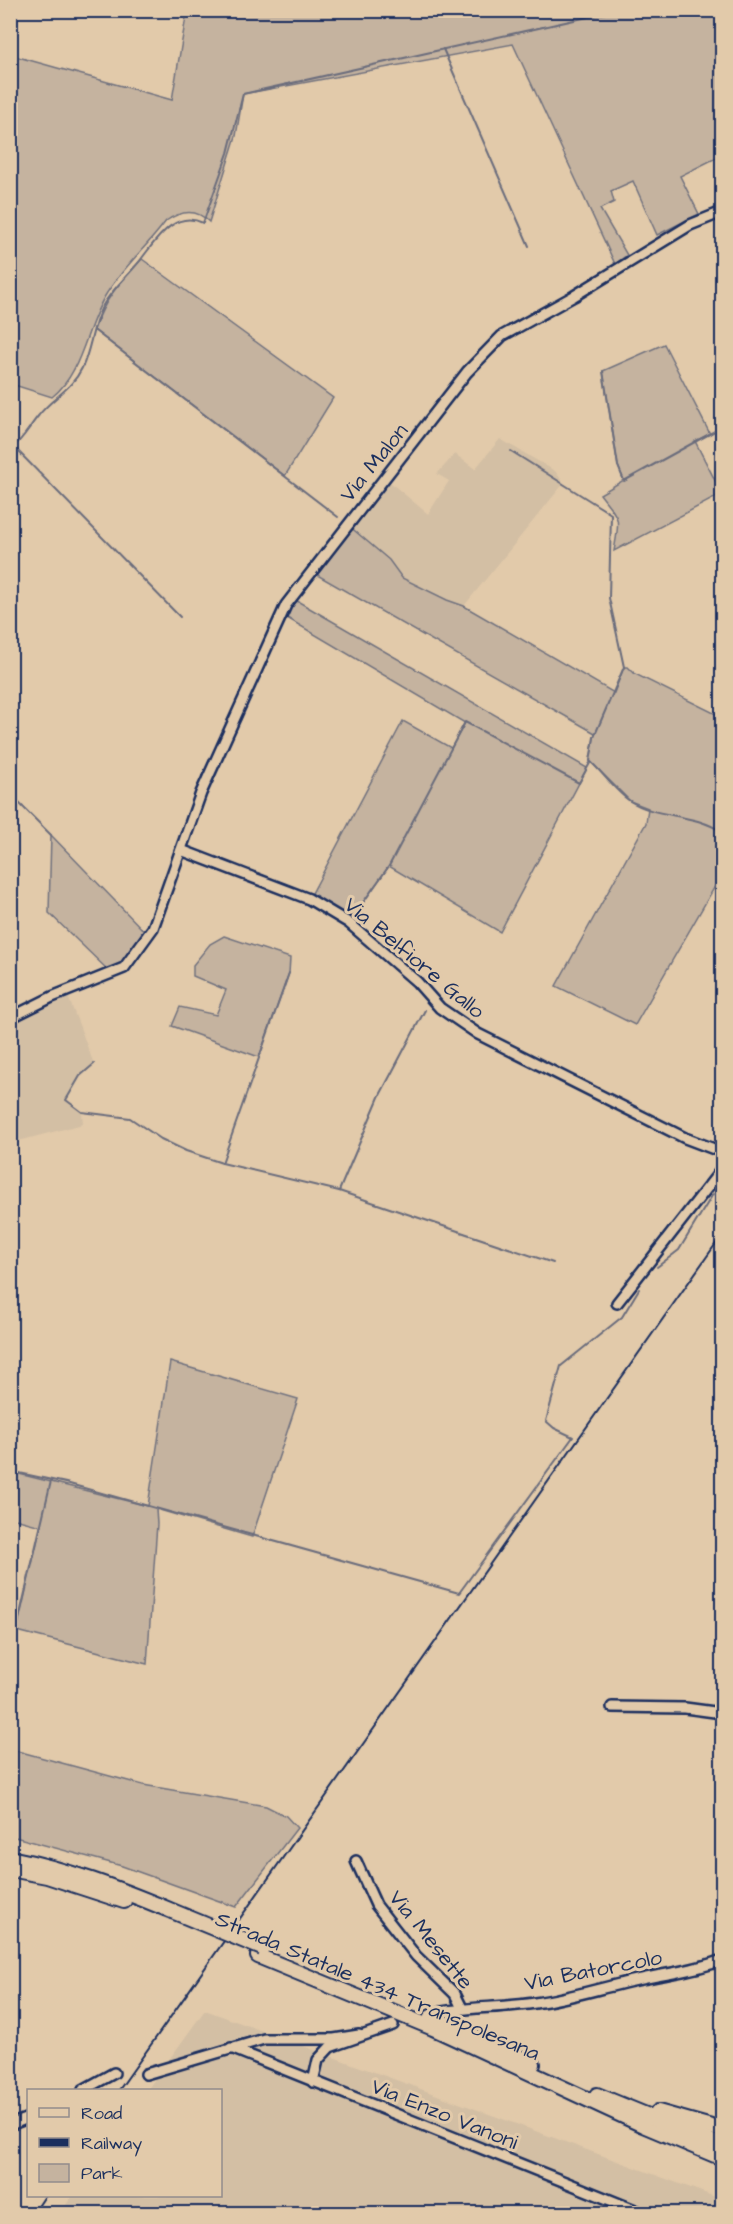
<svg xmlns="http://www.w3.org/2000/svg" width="733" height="2224" font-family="'Architects Daughter',sans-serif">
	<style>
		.built { fill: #d3bfa4 }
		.green { fill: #c5b39f; stroke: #70717e; stroke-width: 1.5 }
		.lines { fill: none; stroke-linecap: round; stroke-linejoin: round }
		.stream { stroke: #6a6c7c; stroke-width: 2 }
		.minor-casing { stroke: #1b2f5e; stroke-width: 14 }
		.highway-casing { stroke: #1b2f5e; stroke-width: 18 }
		.minor { stroke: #e2caaa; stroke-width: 9 }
		.highway { stroke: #e2caaa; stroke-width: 14 }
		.rail { stroke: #1b2f5e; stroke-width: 2 }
		.highway-bridge-casing { stroke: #1b2f5e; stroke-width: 18; stroke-linecap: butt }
		.highway-bridge { stroke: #e2caaa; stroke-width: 14 }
		.labels { text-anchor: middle; stroke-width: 6; stroke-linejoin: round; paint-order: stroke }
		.street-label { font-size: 22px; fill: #1b2f5e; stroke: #e2caaa }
	</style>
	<rect width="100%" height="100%" fill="#e2caaa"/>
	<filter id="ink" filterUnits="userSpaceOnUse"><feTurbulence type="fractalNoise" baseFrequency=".0167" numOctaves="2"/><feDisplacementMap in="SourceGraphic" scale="12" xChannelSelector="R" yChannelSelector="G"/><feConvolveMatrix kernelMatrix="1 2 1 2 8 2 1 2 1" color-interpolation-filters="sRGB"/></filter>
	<g filter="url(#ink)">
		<g class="built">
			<path d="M500,439l55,32 9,12 -100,123 -17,-5 -45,-23 -13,-18 -41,-35 37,-47 43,36 21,-33 -12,-7 18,-20 20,15z"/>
			<path d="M66,991l28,73 -14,12 -14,24 16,12 1,12 -72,19v-125z"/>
			<path d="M205,2010l516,189 1,15h-662l12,-18h148v-106h-73z"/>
		</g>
		<g class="green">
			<path d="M187,11h535v114l-4,3 4,12v15l-42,21 19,38 -42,21 -24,-54 -22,10 3,11 -14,7 27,46 -12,9 -102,-220 -270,50 -7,42 -27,86c-13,-14 -28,-11 -43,-1 -19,26 -45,48 -61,75 -20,33 -22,76 -53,101l-41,-13v-329l161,45z"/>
			<path d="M142,259l191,139 -48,78 -191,-146c10,-30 26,-49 48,-71z"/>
			<path d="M664,344l46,90 -15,7 27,53 -108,57c6,-35 7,-30 -14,-57l24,-14 -6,-14 -15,-95z"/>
			<path d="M348,525l41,35 13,18 45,22 17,6 150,87 10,-26h4l7,7 87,43v157l-87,151 -79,-39 90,-163 2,-15 -18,-7 -40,-40 5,-28 -283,-161z"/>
			<path d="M292,598l295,170 -87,164 -111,-66 -40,57 -40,-24 94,-178 48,27 14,-25 -183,-108z"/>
			<path d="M51,835l97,100 -24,33 -13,5 -62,-60z"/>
			<path d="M224,936l66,22 -1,15 -30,84 -87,-31 8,-19 36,8 10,-25 -33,-14v-11l17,-21z"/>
			<path d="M170,1362l128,37 -46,138 -96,-28 1,15 -10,140 -130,-33 -6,26v-34l7,2 23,-99 -30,-8v-46l137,34z"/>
			<path d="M10,1749l133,36 123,21 20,10 11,12 -61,79 -114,-41 -111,-30z"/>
		</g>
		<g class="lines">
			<g class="stream">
				<path d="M443,49l86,197"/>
				<path d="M95,331l243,186"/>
				<path d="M603,371l15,95 6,15 98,-54"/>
				<path d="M14,447l166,170"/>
				<path d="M10,450c13,-10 19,-23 29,-35 13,-17 33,-26 43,-47 9,-19 10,-42 20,-61 10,-19 27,-31 40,-49 14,-18 33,-49 61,-35l25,-70 15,-59 376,-84"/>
				<path d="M511,451l100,63 -2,84 15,69 -30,70 -4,24c13,12 26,31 40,40 26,17 64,12 92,31"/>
				<path d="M10,794l41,41"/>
				<path d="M352,918l37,-52 76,-144 114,61 11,-20"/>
				<path d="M94,1064l-14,12 -14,24 16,12 48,6 31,21 25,12 36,12 117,28 214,72"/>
				<path d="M222,1163l67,-190"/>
				<path d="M339,1191l40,-94 46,-87"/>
				<path d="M657,1267l22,-17 34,-56"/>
				<path d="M10,1471l56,12 393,110 114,-156 -19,-9 -8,-7 15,-55 61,-49 17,-28"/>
				<path d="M10,1657l41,-176"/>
			</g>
			<defs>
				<g id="minor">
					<path d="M181,850l128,49 40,24 68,59 23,26 38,26 207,104 37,14"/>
					<path d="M10,1018l42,-21 72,-29 29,-40 48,-135 85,-188 181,-233 35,-36 72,-40 116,-71 32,-13"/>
					<path d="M617,1303l105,-134"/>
					<path d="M612,1707l73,1 37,5"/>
					<path d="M356,1861l20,44 40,51 39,38 7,14"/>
					<path d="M434,2013c34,-6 67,-5 101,-10 37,-5 71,-17 107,-24 28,-6 55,-9 80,-19"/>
					<path d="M231,2048l414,166"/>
					<path d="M146,2074l118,-35h70l25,-4"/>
					<path d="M313,2082l5,-22 12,-13 63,-22"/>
					<path d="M83,2090l31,-17"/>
					<path d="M10,2125l18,-7"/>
				</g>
				<g id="highway">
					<path d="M10,1858c57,11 109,31 162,53"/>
					<path d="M10,1869l37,7 77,25"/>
					<path d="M258,1956l175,72 210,97 79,33"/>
					<path d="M431,2017l102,47"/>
					<path d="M597,2095l125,51"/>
					<path d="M658,2112l64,18"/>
				</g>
			</defs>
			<use href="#minor" class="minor-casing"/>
			<use href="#highway" class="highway-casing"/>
			<use href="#minor" class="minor"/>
			<use href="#highway" class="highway"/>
			<g class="rail">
				<path d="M119,2090l603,-855"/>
				<path d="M33,2214l12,-18"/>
			</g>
			<defs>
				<path id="highway-bridge" d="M172,1911l90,37"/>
			</defs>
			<use href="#highway-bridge" class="highway-bridge-casing"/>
			<use href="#highway-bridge" class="highway-bridge"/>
		</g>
	</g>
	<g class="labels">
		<g class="street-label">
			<text transform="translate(373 462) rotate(-51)" y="8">Via Malon</text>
			<text transform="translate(415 957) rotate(40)" y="8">Via Belfiore Gallo</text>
			<text transform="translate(432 1939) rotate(51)" y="8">Via Mesette</text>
			<text transform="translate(593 1969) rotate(-11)" y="8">Via Batorcolo</text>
			<text transform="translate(378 1985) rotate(23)" y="8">Strada Statale 434 Transpolesana</text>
			<text transform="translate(445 2113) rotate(22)" y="8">Via Enzo Vanoni</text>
		</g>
	</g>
	<rect width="733" height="2224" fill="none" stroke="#e2caaa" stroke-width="36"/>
	<rect x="18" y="18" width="697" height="2188" fill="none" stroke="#1b2f5e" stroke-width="2" filter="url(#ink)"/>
	<rect x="27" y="2089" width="195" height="108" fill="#e2caaa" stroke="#928c8c" stroke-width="1.5"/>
	<rect x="39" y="2108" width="30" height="9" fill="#e2caaa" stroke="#928c8c" stroke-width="1.5"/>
	<text x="81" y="2119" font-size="18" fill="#1b2f5e">Road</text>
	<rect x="39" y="2138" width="30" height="9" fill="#1b2f5e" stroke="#928c8c" stroke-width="1.5"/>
	<text x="81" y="2149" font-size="18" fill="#1b2f5e">Railway</text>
	<rect x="39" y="2164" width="30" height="18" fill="#c5b39f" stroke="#928c8c" stroke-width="1.5"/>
	<text x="81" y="2179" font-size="18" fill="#1b2f5e">Park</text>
</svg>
